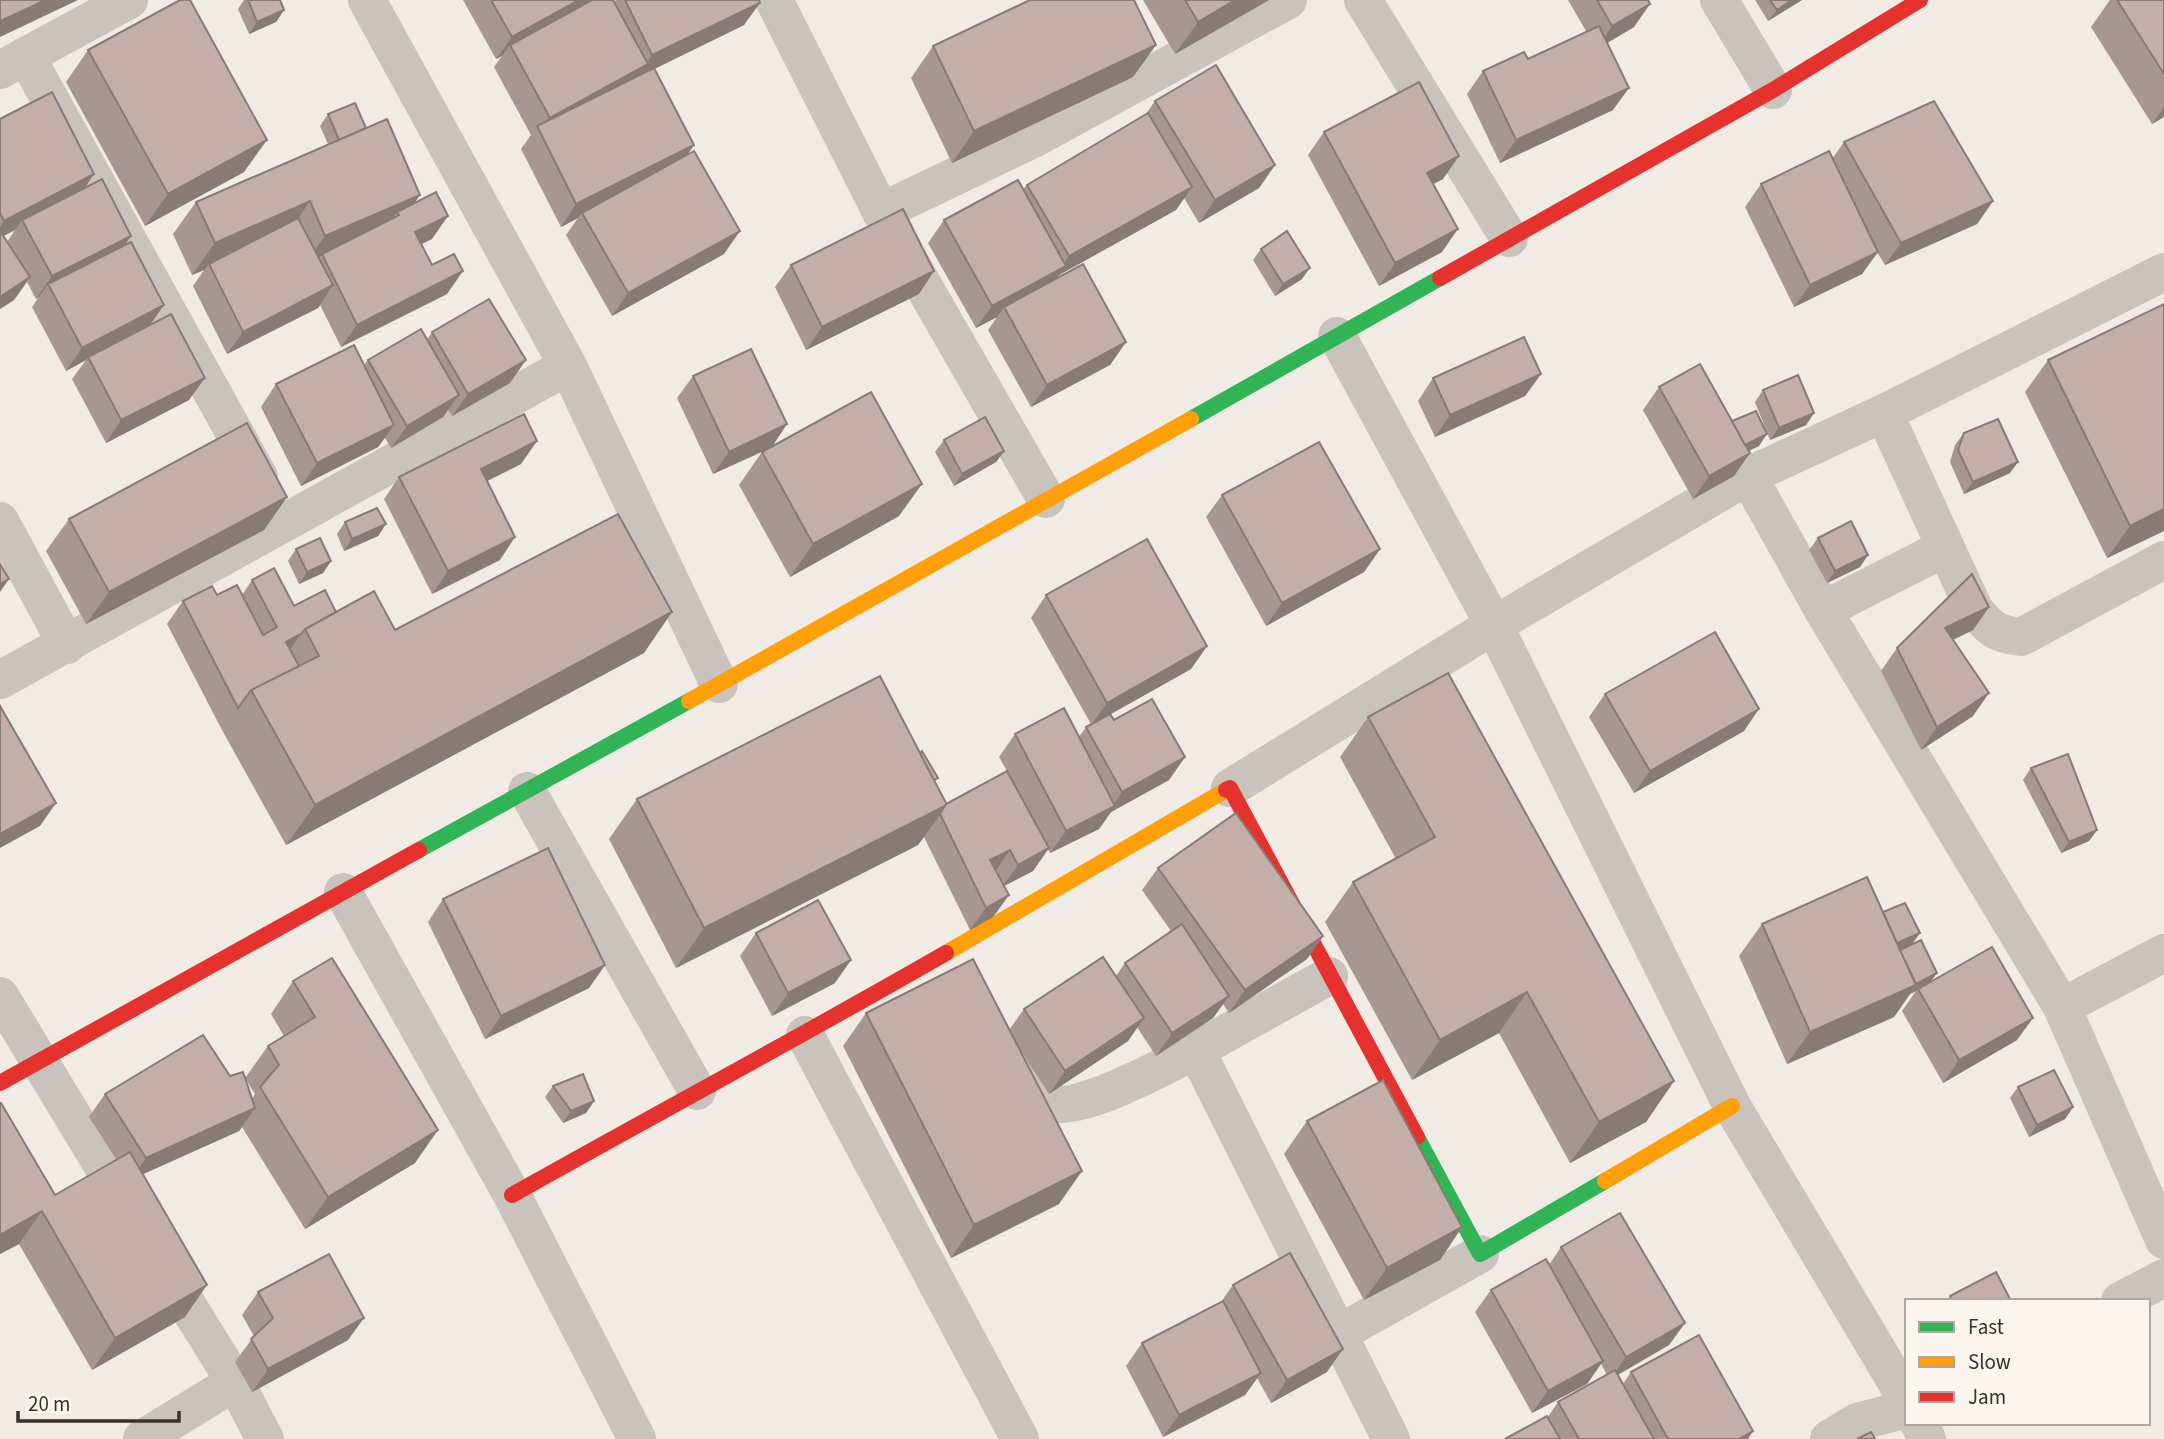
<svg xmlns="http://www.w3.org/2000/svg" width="2164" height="1439" font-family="'Source Sans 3',sans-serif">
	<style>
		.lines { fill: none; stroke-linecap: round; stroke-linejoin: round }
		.street { stroke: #c9c3be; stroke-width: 38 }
		.fast { stroke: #30b455; stroke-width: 16 }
		.slow { stroke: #ff9f0a; stroke-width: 16 }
		.jam { stroke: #e5322d; stroke-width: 16 }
		.wall { fill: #a89690; fill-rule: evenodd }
		.shaded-wall { fill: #887a75 }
		.building { fill: #c3afa7; stroke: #887a75; stroke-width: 2 }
	</style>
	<rect width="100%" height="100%" fill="#f0ebe5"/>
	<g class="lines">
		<g class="street">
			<path d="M367,0l201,366 151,318"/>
			<path d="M774,0l107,212 165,287"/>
			<path d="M1363,0l146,238"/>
			<path d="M1719,0l54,90"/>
			<path d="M26,56l233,421"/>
			<path d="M0,70l129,-70"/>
			<path d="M881,212l154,-74 253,-138"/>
			<path d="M1337,336l157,289 238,481 175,294"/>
			<path d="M1884,413l90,196c16,20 22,25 47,28l143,-77"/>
			<path d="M1748,476l75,134 239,397 102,233"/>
			<path d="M0,521l67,124"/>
			<path d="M1823,610l122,-62"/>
			<path d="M0,680l568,-314"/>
			<path d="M1230,788l264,-163 254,-149 136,-63 280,-141"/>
			<path d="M527,791l170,300"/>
			<path d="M343,892l169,303 125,244"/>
			<path d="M1329,976l-133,74 195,389"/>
			<path d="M0,996l130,215"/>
			<path d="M2062,1007l102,-54"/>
			<path d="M805,1035l215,404"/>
			<path d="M1013,1065c6,9 13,24 21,32 30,28 130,-32 162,-47"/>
			<path d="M163,1266l72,116 30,57"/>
			<path d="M2120,1301l44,-23"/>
			<path d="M1338,1334l142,-80"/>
			<path d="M1919,1423l8,16"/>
			<path d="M142,1439l93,-57"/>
			<path d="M1829,1439l28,-17 50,-13"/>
		</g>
		<g class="fast">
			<path d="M1191,419l249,-141"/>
			<path d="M419,850l270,-149"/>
			<path d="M1417,1137l63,117 125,-73"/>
		</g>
		<g class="slow">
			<path d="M689,701l502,-282"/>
			<path d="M946,953l280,-163"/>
			<path d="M1605,1181l127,-75"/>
		</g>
		<g class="jam">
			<path d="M1440,278l333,-188 147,-90"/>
			<path d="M1226,790l4,-2 187,349"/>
			<path d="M0,1083l419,-233"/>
			<path d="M512,1195c144,-81 290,-159 434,-242"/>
		</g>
	</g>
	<g class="wall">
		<path d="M244,0h36l4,10 -8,12 -27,12 -11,-25z"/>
		<path d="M463,0h150l1,3 2,-3h143l-15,25 -90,44 40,76 -7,10 37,99 -112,62 -46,-81 12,-17 -17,9 -40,-78 10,-14 -37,-68 8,-11 -6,3z"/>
		<path d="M1143,0h126l-94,54z"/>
		<path d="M1568,0h80l-14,27 -27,16 6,67 -113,53 -33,-69 16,-23 45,-12 58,-28z"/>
		<path d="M1755,0h47l-34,21z"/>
		<path d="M2110,0h54v117l-12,7 -61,-97z"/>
		<path d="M933,46l200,31 -181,86 -41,-85z"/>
		<path d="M88,50l156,122 -99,54 -79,-144z"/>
		<path d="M1155,101l120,64 -16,23 -60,35 -15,-25 -8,12 -117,65 -1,2 68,65 -16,23 -79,42 -43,-77 9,-13 -21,11 -48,-85 16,-23 79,-31 4,-4 119,-71z"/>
		<path d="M328,114l38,14 54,67 -6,8 18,36 -11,5 26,50 -106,53 -21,-42 -2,3 -91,46 -34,-68 11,-16 -12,5 -19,-41 23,-32 132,-58 -8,-18z"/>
		<path d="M0,119l85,69 46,48 -7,9 26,80 39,75 -83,43 -34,-64 14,-19 -20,11 -34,-64 7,-10 -3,2 -9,-17 -13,18 -14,9zM15,230l-8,12 -4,-6z"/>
		<path d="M1324,132l119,47 -10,5 9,68 -63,34 -71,-131z"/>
		<path d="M1844,142l149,59 -16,23 -92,41 -8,-13 -15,22 -68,33 -49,-100 16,-23 71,-25z"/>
		<path d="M1261,249l41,30 -27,17 -22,-36z"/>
		<path d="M791,265l128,29 -113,56 -31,-63z"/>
		<path d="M2164,304v227l-57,27 -82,-166 23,-32z"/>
		<path d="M432,332l78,51 -58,33 -4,-6 -5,7 -52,31 -6,-10 -7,9 -77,39 -40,-79 15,-23 88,-19 4,-5 59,-20z"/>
		<path d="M1541,374l-16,22 -90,41 -17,-36 15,-23z"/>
		<path d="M693,376l79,71 -59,27 -36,-76z"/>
		<path d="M1659,387l73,34 27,25 -10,5 -15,25 -41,23 -50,-89z"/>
		<path d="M1763,390l51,23 -8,12 -36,15 -15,-38z"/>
		<path d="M1964,433l46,40 -46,21 -14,-32 5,-17z"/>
		<path d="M944,440l60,11 -8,11 -42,24 -19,-34z"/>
		<path d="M762,452l137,64 -109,61 -51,-92z"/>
		<path d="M521,464l-34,17 13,79 -68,34 -48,-95 15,-22z"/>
		<path d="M1222,495l158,54 -16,23 -98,54 -60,-109z"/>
		<path d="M287,497l-23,33 -178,94 -40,-73 23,-32z"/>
		<path d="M345,522l41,2 -8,12 -34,15 -7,-17z"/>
		<path d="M1818,538l42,29 -33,16 -18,-33z"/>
		<path d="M296,549l35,12 -8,12 -24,11 -11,-23z"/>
		<path d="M252,580l42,26 42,6 59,18 249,23 -358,192 -64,-115 -55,-106 16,-23 34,-6h25z"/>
		<path d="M1046,595l161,51 -16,23 -80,45 3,6 71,37 -16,23 -58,32 -12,17 -49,24 -2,-4 -15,22 -29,15 5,9 -16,22 -23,13 -46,-93 -6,8 -242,123 -67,-129 28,-40 298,-17 11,22 61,-33 -8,-14 16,-23 64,3 7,-10 5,-3 -60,-106z"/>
		<path d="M1989,607l-16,23 -20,10 20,76 -52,34 -40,-79 16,-23z"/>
		<path d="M1605,694l139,37 -110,62 -45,-76z"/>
		<path d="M1368,717l306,364 -28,41 -76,41 -71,-130 -87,47 -87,-158 28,-40 43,-23 -56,-102z"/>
		<path d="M2031,768l66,62 -8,11 -28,12 -38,-73z"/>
		<path d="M1158,868l165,68 -16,23 -78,54 -6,-9 -10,14 -57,38 -19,-29 -9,14 -79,53 -30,-46 40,156 -108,54 -108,-212 23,-33 143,17 15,-21 92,-33 9,-13 46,-32 -29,-41z"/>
		<path d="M443,899l162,66 -16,23 -104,51 -57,-117z"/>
		<path d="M1883,912l29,32 -12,5 37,24 -6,8 86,59 -74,43 -41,-72 14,-20 -6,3 -16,23 -107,47 -48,-108 23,-32z"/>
		<path d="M756,933l79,50 -63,33 -32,-60z"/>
		<path d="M293,981l122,182 -110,66 -63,-102 -3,4 -96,43 42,143 -93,53 -73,-126 -19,10v-151l55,92 61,-36 -27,-42 16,-23 125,-18 22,23 3,-5 -10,-16 23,-32 16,-10 -13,-22z"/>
		<path d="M553,1086l41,15 -8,12 -23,10 -18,-26z"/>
		<path d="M2018,1087l55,20 -8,12 -36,18 -19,-39z"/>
		<path d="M1307,1121l155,106 -22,33 -76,40 -80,-146z"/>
		<path d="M1561,1247l124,76 -16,22 -51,30 5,9 8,-12 108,67h-234l43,-22 10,-15 49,-27 -6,-11 -14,20 -55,29 -57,-101 16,-22 58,-25z"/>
		<path d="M1233,1285l94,87 -56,31 -14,-25 -12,17 -82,42 -37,-71 16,-23 79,-41z"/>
		<path d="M258,1292l90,48 -96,52 -17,-30 19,-26 -12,-21z"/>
	</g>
	<g class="shaded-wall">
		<path d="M46,0h32l-78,37v-16z"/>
		<path d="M579,0h22l-91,45 -8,11 -6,3 16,-22z"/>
		<path d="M1235,0h34l-94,54 23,-32z"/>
		<path d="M1792,0h10l-34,21 9,-11z"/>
		<path d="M760,3l-16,22 -104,51 -100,56 10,-14 95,-52 7,-11z"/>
		<path d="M1650,4l-16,23 -37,22 15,-23z"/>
		<path d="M284,10l-8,12 -27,12 8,-12z"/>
		<path d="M1156,45l-23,32 -181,86 22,-32z"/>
		<path d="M1629,88l-16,22 -113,53 16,-23z"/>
		<path d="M2164,107v10l-12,7z"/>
		<path d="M267,140l-23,32 -99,54 23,-32z"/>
		<path d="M694,145l-16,23 -96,45 -4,5 -17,9 15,-23z"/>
		<path d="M1459,156l-16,23 -32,17 16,-23z"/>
		<path d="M1275,165l-16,23 -60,35 16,-23z"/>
		<path d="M94,174l-15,23 -57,23 -7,10 -15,8v-11l4,-6z"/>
		<path d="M1192,187l-16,23 -117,65 -9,14 -46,18 -7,10 -21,11 16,-22 68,-37 9,-13z"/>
		<path d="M420,195l-23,32 2,-12 -2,-3 -16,22 -59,20 -6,8 -14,6 23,-32z"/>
		<path d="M310,201l-22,33 -79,30 -5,6 -12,5 23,-32z"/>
		<path d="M1993,201l-16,23 -92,41 16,-22z"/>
		<path d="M448,216l-16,23 -33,16 16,-23z"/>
		<path d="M1458,229l-16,23 -63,34 16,-23z"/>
		<path d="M740,231l-16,23 -112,62 16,-23z"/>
		<path d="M131,236l-16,23 -67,25 -9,13 -3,2 16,-23z"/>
		<path d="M1878,252l-16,22 -68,33 16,-22z"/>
		<path d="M1310,268l-8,11 -27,17 8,-12z"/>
		<path d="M463,271l-16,23 -106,53 16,-22z"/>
		<path d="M934,271l-15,23 -113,56 16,-23z"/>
		<path d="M30,277l-16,23 -14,9v-12z"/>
		<path d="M333,285l-15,23 -91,46 16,-22z"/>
		<path d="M164,305l-16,23 -60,29 -2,3 -20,11 16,-23z"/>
		<path d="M1126,342l-16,23 -79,42 16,-22z"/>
		<path d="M526,360l-16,23 -58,33 16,-22z"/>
		<path d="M1541,374l-16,22 -90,41 15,-22z"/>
		<path d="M205,378l-16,22 -83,43 15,-23z"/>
		<path d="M459,395l-16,22 -52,31 16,-22z"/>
		<path d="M1814,413l-8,12 -36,15 9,-12z"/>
		<path d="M787,424l-15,23 -59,27 16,-22z"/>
		<path d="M394,425l-16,22 -77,39 16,-23z"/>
		<path d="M1767,434l-8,12 -27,12 9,-11z"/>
		<path d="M537,441l-16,23 -56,28 16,-23z"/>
		<path d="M1004,451l-8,11 -42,24 8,-12z"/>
		<path d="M1750,453l-16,23 -41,23 16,-23z"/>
		<path d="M2018,462l-8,11 -46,21 9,-12z"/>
		<path d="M922,484l-23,32 -109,61 23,-33z"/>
		<path d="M287,497l-23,33 -178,94 23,-32z"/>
		<path d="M2164,509v22l-57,27 23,-32z"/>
		<path d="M386,524l-8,12 -34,15 8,-12z"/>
		<path d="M515,537l-15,23 -68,34 16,-23z"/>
		<path d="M1380,549l-16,23 -98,54 16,-23z"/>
		<path d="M1868,555l-8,12 -33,16 8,-12z"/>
		<path d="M331,561l-8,12 -24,11 8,-12z"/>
		<path d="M9,579l-9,13v-8z"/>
		<path d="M1989,607l-16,23 -43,21 15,-23z"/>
		<path d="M672,612l-28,41 -358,192 29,-40z"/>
		<path d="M301,634l-16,23 1,-15z"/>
		<path d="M1207,646l-16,23 -100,56 16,-22z"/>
		<path d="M1989,693l-16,23 -52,34 16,-23z"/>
		<path d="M1759,709l-15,22 -110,62 16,-22z"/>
		<path d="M1185,757l-16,23 -58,32 -12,17 -49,24 16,-22 45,-23 11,-16z"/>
		<path d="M56,803l-16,23 -40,22v-14z"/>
		<path d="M947,805l-29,40 -242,123 28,-40z"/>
		<path d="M2097,830l-8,11 -28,12 8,-11z"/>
		<path d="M1049,848l-16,23 -31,16 16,-22z"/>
		<path d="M1010,850l-16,23 -4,-13z"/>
		<path d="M1009,895l-16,22 -23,13 16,-22z"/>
		<path d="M1920,933l-8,11 -40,17 8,-11z"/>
		<path d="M1323,936l-16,23 -78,54 16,-23z"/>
		<path d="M851,960l-16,23 -63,33 16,-23z"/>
		<path d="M605,965l-16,23 -104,51 16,-23z"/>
		<path d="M1937,973l-8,11 -11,5 -2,2 -6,3 -16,23 -107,47 23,-32 100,-46z"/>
		<path d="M1527,992l-28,41 -87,47 28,-40z"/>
		<path d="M1229,996l-16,22 -57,38 16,-23z"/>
		<path d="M1144,1018l-16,23 -79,53 16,-23z"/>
		<path d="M2033,1018l-16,22 -74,43 16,-23z"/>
		<path d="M1674,1081l-28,41 -76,41 29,-41z"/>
		<path d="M594,1101l-8,12 -23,10 8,-12z"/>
		<path d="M2073,1107l-8,12 -36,18 8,-12z"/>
		<path d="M255,1108l-16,23 -109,49 16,-22z"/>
		<path d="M438,1130l-23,33 -110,66 23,-32z"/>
		<path d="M1082,1171l-23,33 -108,54 23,-33z"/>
		<path d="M42,1211l-23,33 -19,10v-19z"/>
		<path d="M1462,1227l-22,33 -76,40 23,-32z"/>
		<path d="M207,1285l-22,32 -93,53 23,-32z"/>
		<path d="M364,1318l-16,22 -96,52 16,-23z"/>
		<path d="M1685,1323l-16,22 -59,34 16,-22z"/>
		<path d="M1343,1349l-16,23 -56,31 16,-23z"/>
		<path d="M1603,1361l-16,23 -55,29 16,-22z"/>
		<path d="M1261,1373l-16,22 -82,42 16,-22z"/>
		<path d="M1753,1431l-5,8h-9z"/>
	</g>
	<g class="building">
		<path d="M0,0h46l-46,21z"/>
		<path d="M180,0h10l77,140 -99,54 -80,-144z"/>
		<path d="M248,0h32l4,10 -27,12z"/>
		<path d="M491,0h88l-67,37z"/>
		<path d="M592,0h21l35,64 -98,54 -40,-73z"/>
		<path d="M625,0h134l1,3 -108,52z"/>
		<path d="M1030,0h104l22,45 -182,86 -41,-85z"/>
		<path d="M1185,0h50l-37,22z"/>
		<path d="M1597,0h51l2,4 -38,22z"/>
		<path d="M1770,0h22l-15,10z"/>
		<path d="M2117,0h47v74z"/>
		<path d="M1599,26l30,62 -113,52 -33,-69 41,-19 4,7z"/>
		<path d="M1216,65l59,100 -60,35 -60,-99z"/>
		<path d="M654,68l40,77 -118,59 -39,-78z"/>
		<path d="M1419,82l40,74 -32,17 31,56 -63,34 -71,-131z"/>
		<path d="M52,92l42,82 -90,47 -4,-8v-94z"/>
		<path d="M1934,101l59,100 -92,42 -57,-101z"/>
		<path d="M355,103l11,25 -27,12 -11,-26z"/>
		<path d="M1148,113l44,74 -123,69 -42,-71z"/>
		<path d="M387,119l33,76 -95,41 -15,-35 -95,42 -19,-41z"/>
		<path d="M694,151l46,80 -112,62 -46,-80z"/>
		<path d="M1829,151l49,101 -68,33 -49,-101z"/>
		<path d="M102,179l29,57 -79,40 -30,-56z"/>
		<path d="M1018,180l48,86 -74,40 -48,-86z"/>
		<path d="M436,192l12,24 -33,16 17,33 22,-11 9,17 -106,54 -35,-71 77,-39 -2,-3z"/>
		<path d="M903,209l31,62 -112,56 -31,-62z"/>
		<path d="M298,218l35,67 -90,47 -34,-68z"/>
		<path d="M0,231l30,46 -30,20z"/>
		<path d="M1287,231l23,37 -27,16 -22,-35z"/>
		<path d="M131,242l33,63 -82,43 -34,-64z"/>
		<path d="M1083,264l43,78 -79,43 -43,-78z"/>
		<path d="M489,299l37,61 -58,34 -36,-62z"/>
		<path d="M2164,304v205l-34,17 -82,-166z"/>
		<path d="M171,314l34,64 -84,42 -33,-63z"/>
		<path d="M421,329l38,66 -52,31 -39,-66z"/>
		<path d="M1524,337l17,37 -91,41 -17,-37z"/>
		<path d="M354,345l40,80 -77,38 -41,-79z"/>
		<path d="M751,349l36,75 -58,28 -36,-76z"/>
		<path d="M1700,364l50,89 -41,23 -50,-89z"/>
		<path d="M1798,375l16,38 -35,15 -16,-38z"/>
		<path d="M871,392l51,92 -109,60 -51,-92z"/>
		<path d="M1756,411l11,23 -22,11 -13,-24z"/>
		<path d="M524,414l13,27 -56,28 34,68 -67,34 -49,-94z"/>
		<path d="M985,417l19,34 -42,23 -18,-34z"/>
		<path d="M1998,419l20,43 -45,20 -15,-32 6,-17z"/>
		<path d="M247,423l40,74 -178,95 -40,-73z"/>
		<path d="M1319,442l61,107 -98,54 -60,-108z"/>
		<path d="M377,508l9,16 -34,15 -7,-17z"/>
		<path d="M618,514l54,98 -357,193 -64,-115 68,-34 -14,-27 69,-38 21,39z"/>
		<path d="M1851,521l17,34 -33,16 -17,-33z"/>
		<path d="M320,538l11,23 -24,11 -11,-23z"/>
		<path d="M1147,539l60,107 -100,57 -61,-108z"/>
		<path d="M0,564l9,15 -9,5z"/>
		<path d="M274,568l20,38 31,-16 11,22 -31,17 -4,5 -15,8 13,24 -48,24 -13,18 -55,-107 29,-15 5,9 20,-10 26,50 14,-8 -25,-47z"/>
		<path d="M1972,574l17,33 -44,21 44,65 -52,34 -40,-79z"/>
		<path d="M1715,632l44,77 -109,62 -45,-77z"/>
		<path d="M1448,673l226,408 -75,41 -72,-130 -87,48 -87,-158 82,-45 -67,-120z"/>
		<path d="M880,676l67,129 -243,123 -67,-129z"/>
		<path d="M1152,699l33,58 -63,35 -36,-65 24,-13 4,6z"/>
		<path d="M0,706l56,97 -56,31z"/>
		<path d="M1064,708l51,98 -49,25 -51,-97z"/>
		<path d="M922,751l16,27 -4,2 -14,-27z"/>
		<path d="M2068,754l29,76 -28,12 -38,-74z"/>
		<path d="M1007,771l42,77 -31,17 -8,-15 -20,10 19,35 -23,13 -46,-94 6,-10z"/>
		<path d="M1236,813l87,123 -78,54 -87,-122z"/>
		<path d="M548,848l57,117 -104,51 -58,-117z"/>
		<path d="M1867,877l49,108 -106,47 -48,-108z"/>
		<path d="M818,900l33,60 -63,33 -32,-60z"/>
		<path d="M1905,903l15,30 -23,10 -14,-31z"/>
		<path d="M1182,924l47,72 -57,37 -47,-70z"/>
		<path d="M1921,940l16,33 -21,11 -16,-34z"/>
		<path d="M1992,947l41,71 -74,42 -41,-71z"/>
		<path d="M1103,957l41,61 -79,53 -41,-62z"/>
		<path d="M332,958l106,172 -110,67 -68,-110 19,-22 -11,-19 47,-29 -22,-36z"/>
		<path d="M973,959l109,212 -108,54 -108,-212z"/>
		<path d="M203,1035l27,41 13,-4 12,36 -109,50 -41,-64z"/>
		<path d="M2054,1070l19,37 -36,18 -19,-38z"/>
		<path d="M583,1074l11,27 -23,10 -18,-25z"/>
		<path d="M1383,1080l79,147 -75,41 -80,-147z"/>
		<path d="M0,1103h1l54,92 75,-43 77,133 -92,53 -73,-127 -42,24z"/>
		<path d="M1620,1213l65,110 -59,34 -65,-110z"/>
		<path d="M1290,1253l53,96 -56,31 -54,-95z"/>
		<path d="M329,1254l35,64 -96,51 -17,-30 22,-21 -15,-26z"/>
		<path d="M1546,1259l57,102 -55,30 -57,-101z"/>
		<path d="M1996,1272l15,29h-59l-2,-5z"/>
		<path d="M1223,1301l38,72 -82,42 -37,-72z"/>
		<path d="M1699,1335l54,96 -14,8h-71l-37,-67z"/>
		<path d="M1615,1370l39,69h-75l-21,-37z"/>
		<path d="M1547,1416l13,23h-55z"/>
		<path d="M1871,1432l4,7h-18z"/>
	</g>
	<rect x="1905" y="1299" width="245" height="126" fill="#fbf5ee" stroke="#aea6a0" stroke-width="2"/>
	<rect x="1919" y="1322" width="35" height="10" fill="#30b455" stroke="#aea6a0" stroke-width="2"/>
	<text x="1968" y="1334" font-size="21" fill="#3b302b">Fast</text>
	<rect x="1919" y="1357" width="35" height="10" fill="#ff9f0a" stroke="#aea6a0" stroke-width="2"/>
	<text x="1968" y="1369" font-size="21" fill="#3b302b">Slow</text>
	<rect x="1919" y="1392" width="35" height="10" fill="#e5322d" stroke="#aea6a0" stroke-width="2"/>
	<text x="1968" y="1404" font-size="21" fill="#3b302b">Jam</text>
	<path d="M18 1411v10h161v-10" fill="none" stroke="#3b302b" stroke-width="3.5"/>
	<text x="28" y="1411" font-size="21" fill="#3b302b" stroke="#fbf5ee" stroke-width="5" paint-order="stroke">20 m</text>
</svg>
